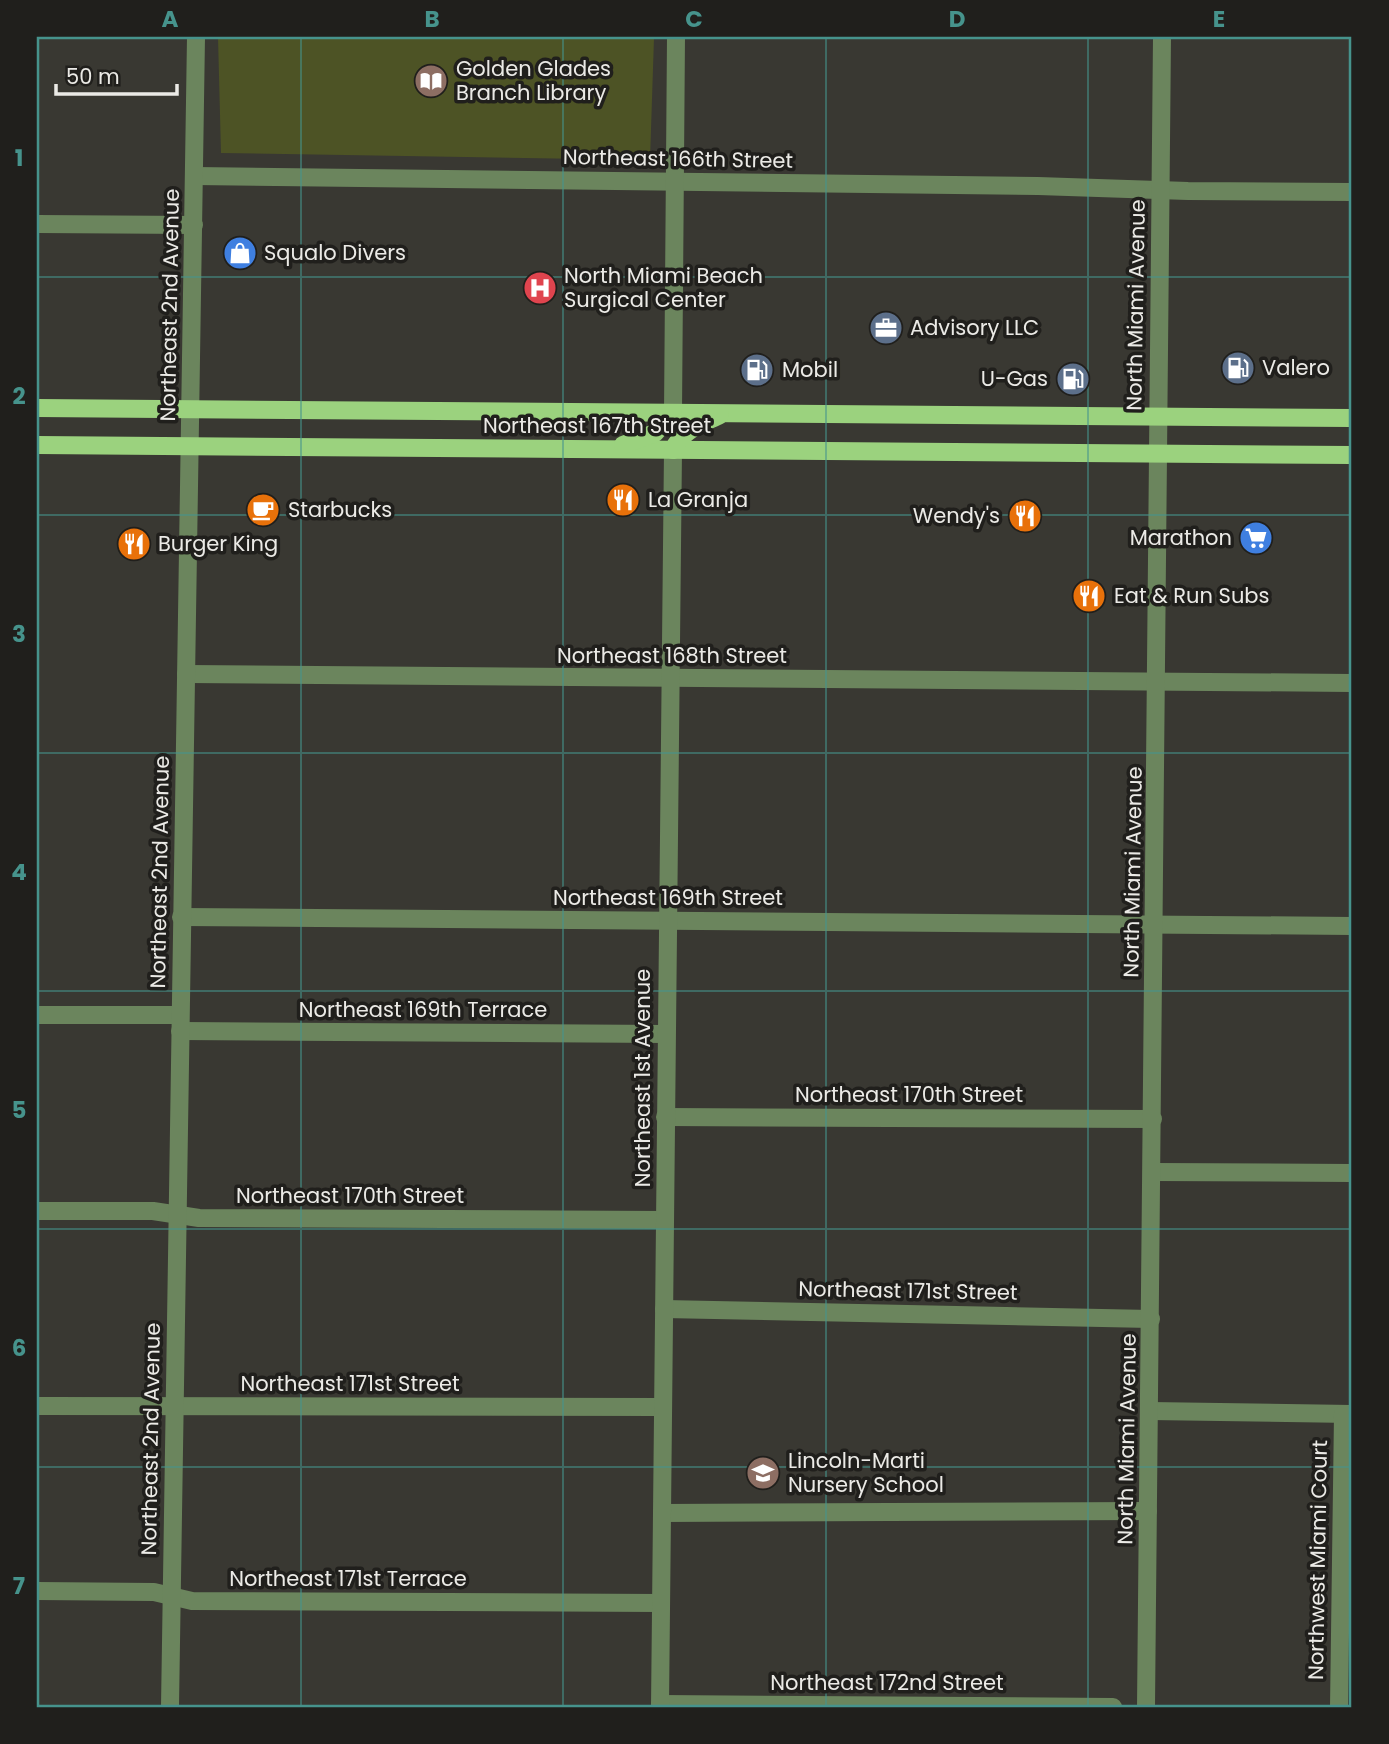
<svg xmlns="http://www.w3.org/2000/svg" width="1389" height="1744" font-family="Poppins,sans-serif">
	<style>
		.green { fill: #4d5325 }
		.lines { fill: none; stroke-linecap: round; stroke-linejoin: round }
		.minor { stroke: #6b855d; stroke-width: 18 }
		.major { stroke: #9bd27e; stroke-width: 18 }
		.grid { fill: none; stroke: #46938c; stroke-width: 2; stroke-opacity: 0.55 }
		.labels { text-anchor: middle; stroke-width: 7; stroke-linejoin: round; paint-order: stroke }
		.poi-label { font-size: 21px; fill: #ebeae6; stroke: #201f1c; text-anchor: start }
		.street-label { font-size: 21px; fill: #ebeae6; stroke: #201f1c }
		.neatline { fill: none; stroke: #46938c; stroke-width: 2.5 }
		.grid-label { font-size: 23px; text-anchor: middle; font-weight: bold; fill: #46938c }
	</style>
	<rect width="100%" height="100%" fill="#393832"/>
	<path class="green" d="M218,37l436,1 -4,122 -429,-7z"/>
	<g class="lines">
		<g class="minor">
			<path d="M195,176l843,10 150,5 164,1"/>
			<path d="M37,224l157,1"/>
			<path d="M673,413l3,-376"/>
			<path d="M186,674l1166,9"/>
			<path d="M181,917l1171,9"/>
			<path d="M37,1015h143"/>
			<path d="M180,1031l486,3"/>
			<path d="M665,1117l488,2"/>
			<path d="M1153,1172l199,1"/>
			<path d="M37,1211h116l46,7 466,2"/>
			<path d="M664,1309l487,10"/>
			<path d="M37,1406l626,1"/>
			<path d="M1150,1411l202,3"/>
			<path d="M662,1513l486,-2"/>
			<path d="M37,1591l117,1 38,9 468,2"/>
			<path d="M660,1704l453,3"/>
			<path d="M170,1707l26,-1670"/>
			<path d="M660,1707l13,-1257"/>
			<path d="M1146,1707l16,-1670"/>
			<path d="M1339,1707l4,-293"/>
		</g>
		<g class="major">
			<path d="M37,408l1315,10"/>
			<path d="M37,445l1315,10"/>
			<path d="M623,445l32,-12 18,-20"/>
			<path d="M673,450c9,-20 29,-26 47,-35"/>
		</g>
	</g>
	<path class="grid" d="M301,37v1670M563,37v1670M826,37v1670M1088,37v1670M37,277h1315M37,515h1315M37,753h1315M37,991h1315M37,1229h1315M37,1467h1315"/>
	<defs>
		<symbol id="library-disc" viewBox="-11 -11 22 22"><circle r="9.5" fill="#8d6e63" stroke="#201f1c"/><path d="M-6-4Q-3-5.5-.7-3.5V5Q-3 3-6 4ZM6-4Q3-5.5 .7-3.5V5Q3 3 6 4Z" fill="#fff"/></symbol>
		<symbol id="shop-disc" viewBox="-11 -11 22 22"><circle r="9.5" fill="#3f7fe0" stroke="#201f1c"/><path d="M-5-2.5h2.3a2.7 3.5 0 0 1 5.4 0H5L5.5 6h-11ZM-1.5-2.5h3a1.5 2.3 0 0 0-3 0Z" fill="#fff"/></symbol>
		<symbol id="hospital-disc" viewBox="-11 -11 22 22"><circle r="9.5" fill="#e0444e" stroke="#201f1c"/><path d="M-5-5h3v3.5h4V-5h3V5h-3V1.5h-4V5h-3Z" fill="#fff"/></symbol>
		<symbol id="office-disc" viewBox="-11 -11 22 22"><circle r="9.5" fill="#5c6f8a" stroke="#201f1c"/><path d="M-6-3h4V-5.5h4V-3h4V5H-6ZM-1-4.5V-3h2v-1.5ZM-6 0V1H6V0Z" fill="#fff"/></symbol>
		<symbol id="fuel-disc" viewBox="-11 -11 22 22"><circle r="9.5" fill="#5c6f8a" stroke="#201f1c"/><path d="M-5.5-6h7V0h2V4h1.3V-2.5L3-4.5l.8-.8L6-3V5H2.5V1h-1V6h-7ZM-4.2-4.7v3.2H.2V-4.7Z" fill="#fff"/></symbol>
		<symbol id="restaurant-disc" viewBox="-11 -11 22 22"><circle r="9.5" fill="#e8710a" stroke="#201f1c"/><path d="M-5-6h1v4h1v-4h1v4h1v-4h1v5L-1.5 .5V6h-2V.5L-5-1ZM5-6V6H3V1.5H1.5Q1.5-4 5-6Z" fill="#fff"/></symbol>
		<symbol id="cafe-disc" viewBox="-11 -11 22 22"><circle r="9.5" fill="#e8710a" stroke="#201f1c"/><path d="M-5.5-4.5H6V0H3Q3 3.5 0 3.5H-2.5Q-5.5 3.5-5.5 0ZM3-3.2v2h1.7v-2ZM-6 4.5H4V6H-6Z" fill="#fff"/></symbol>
		<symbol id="supermarket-disc" viewBox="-11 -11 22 22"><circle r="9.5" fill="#3f7fe0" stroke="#201f1c"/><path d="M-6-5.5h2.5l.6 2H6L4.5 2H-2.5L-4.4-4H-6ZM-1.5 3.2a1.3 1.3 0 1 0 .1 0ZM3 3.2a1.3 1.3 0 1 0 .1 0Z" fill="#fff"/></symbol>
		<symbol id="school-disc" viewBox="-11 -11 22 22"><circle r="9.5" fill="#8d6e63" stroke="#201f1c"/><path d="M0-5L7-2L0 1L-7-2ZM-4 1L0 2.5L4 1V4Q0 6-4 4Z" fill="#fff"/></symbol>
	</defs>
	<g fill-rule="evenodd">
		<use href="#library-disc" x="412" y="62" width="38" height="38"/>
		<use href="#shop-disc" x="221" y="234" width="38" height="38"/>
		<use href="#hospital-disc" x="521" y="269" width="38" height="38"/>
		<use href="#office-disc" x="867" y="309" width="38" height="38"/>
		<use href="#fuel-disc" x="1219" y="349" width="38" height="38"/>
		<use href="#fuel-disc" x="738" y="351" width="38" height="38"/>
		<use href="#fuel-disc" x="1054" y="360" width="38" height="38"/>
		<use href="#restaurant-disc" x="604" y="481" width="38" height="38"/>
		<use href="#cafe-disc" x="244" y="491" width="38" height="38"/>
		<use href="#restaurant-disc" x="1006" y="497" width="38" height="38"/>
		<use href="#supermarket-disc" x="1237" y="519" width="38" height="38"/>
		<use href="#restaurant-disc" x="115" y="525" width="38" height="38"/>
		<use href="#restaurant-disc" x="1070" y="577" width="38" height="38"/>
		<use href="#school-disc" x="744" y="1454" width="38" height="38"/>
	</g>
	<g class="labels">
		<g class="poi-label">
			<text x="456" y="76">Golden Glades<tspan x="456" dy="24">Branch Library</tspan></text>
			<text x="264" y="260">Squalo Divers</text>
			<text x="564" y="283">North Miami Beach<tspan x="564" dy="24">Surgical Center</tspan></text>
			<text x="910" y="335">Advisory LLC</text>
			<text x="1262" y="375">Valero</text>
			<text x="782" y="377">Mobil</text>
			<text x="1048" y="386" text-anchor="end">U-Gas</text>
			<text x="648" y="507">La Granja</text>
			<text x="288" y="517">Starbucks</text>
			<text x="1000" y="523" text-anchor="end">Wendy's</text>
			<text x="1232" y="545" text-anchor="end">Marathon</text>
			<text x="158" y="551">Burger King</text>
			<text x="1114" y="603">Eat &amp; Run Subs</text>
			<text x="788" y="1468">Lincoln-Marti<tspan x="788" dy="24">Nursery School</tspan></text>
		</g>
		<g class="street-label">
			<text transform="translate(678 159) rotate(1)" y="7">Northeast 166th Street</text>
			<text transform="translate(170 305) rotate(-89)" y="7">Northeast 2nd Avenue</text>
			<text transform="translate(1136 305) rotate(-89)" y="7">North Miami Avenue</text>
			<text x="597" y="433">Northeast 167th Street</text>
			<text x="672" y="663">Northeast 168th Street</text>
			<text transform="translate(160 872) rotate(-89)" y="7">Northeast 2nd Avenue</text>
			<text transform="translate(1133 872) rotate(-89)" y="7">North Miami Avenue</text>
			<text x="668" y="905">Northeast 169th Street</text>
			<text x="423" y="1017">Northeast 169th Terrace</text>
			<text transform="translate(643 1078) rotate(-90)" y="7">Northeast 1st Avenue</text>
			<text x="909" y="1102">Northeast 170th Street</text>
			<text x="350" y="1203">Northeast 170th Street</text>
			<text transform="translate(908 1291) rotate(1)" y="7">Northeast 171st Street</text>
			<text x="350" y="1391">Northeast 171st Street</text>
			<text transform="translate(151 1439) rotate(-89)" y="7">Northeast 2nd Avenue</text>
			<text transform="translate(1127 1439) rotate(-89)" y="7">North Miami Avenue</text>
			<text transform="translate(1318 1560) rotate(-89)" y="7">Northwest Miami Court</text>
			<text x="348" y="1586">Northeast 171st Terrace</text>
			<text x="887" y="1690">Northeast 172nd Street</text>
		</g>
	</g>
	<rect width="1389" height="1744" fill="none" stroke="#201f1c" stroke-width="77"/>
	<path d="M56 84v10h121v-10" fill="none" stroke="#ebeae6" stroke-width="3.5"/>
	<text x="66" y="84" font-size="21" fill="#ebeae6" stroke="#201f1c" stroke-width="5" paint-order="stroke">50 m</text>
	<rect x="38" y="38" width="1312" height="1668" class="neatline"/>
	<g class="grid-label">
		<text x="170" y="27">A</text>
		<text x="432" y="27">B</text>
		<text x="694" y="27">C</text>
		<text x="957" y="27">D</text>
		<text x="1219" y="27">E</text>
		<text x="19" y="166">1</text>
		<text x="19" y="404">2</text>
		<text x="19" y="642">3</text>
		<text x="19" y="880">4</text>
		<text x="19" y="1118">5</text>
		<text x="19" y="1356">6</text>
		<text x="19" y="1594">7</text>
	</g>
</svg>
